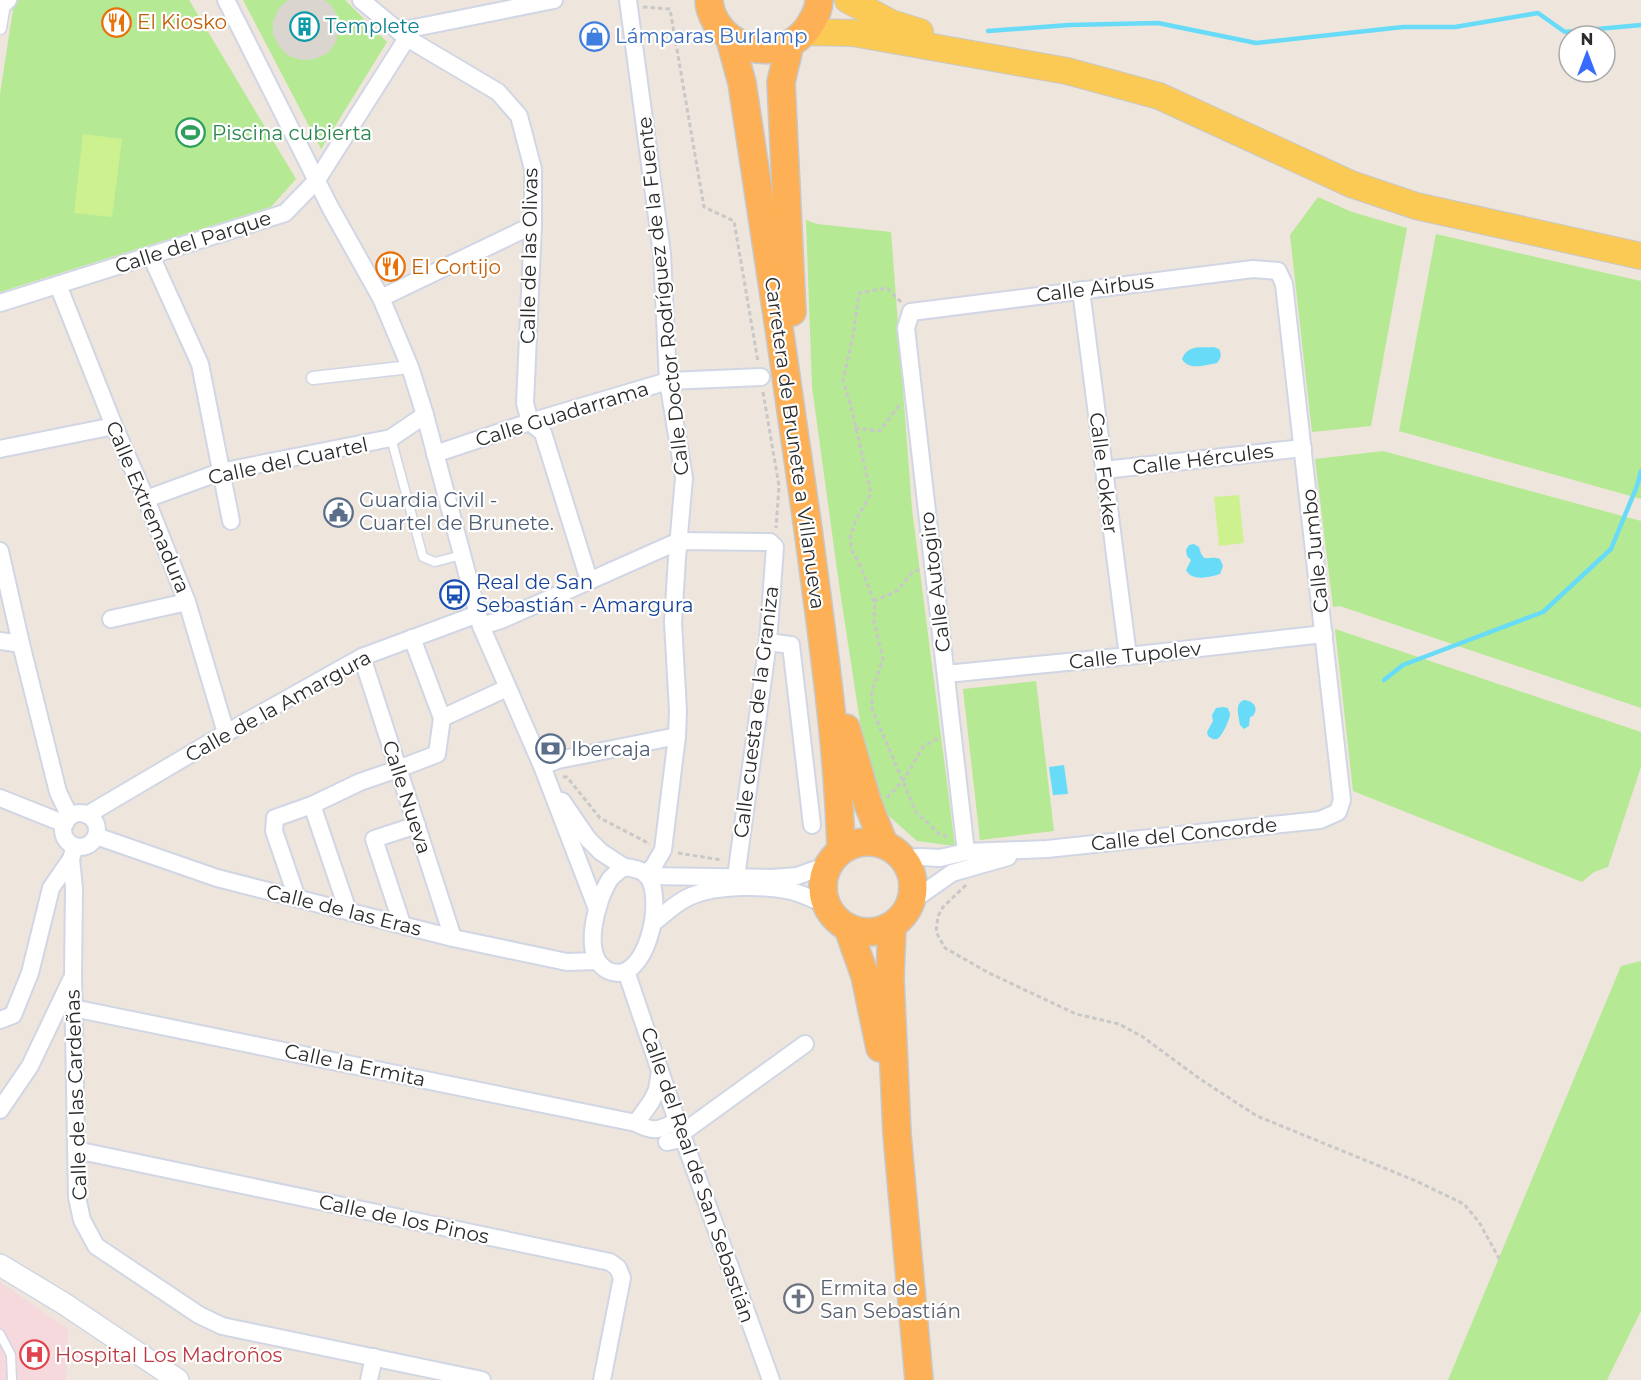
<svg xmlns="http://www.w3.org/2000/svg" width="1641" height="1380" font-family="Montserrat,sans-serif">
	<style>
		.medical { fill: #f5d9dc }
		.green { fill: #b6e994 }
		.pitch { fill: #cef18f }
		.plaza { fill: #dad5cf }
		.water { fill: #67dbf8 }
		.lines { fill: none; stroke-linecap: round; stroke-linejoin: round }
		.stream { stroke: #67dbf8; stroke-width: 4.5 }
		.service-casing { stroke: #d1d6e5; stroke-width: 11 }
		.pedestrian-casing { stroke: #d1d6e5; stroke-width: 15 }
		.minor-casing { stroke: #d1d6e5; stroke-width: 20 }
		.tertiary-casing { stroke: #d1d6e5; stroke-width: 24 }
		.primary-casing { stroke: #c8c8c8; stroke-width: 28 }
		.trunk-casing { stroke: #c8c8c8; stroke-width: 30 }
		.path { stroke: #c8c8c8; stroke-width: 3; stroke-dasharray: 4.5 3; stroke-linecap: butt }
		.service { stroke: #fff; stroke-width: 8 }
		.pedestrian { stroke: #fff; stroke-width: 12 }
		.minor { stroke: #fff; stroke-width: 16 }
		.tertiary { stroke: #fff; stroke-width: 21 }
		.primary { stroke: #fbca54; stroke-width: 26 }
		.trunk { stroke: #fdb055; stroke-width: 27 }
		.labels { text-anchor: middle; stroke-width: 4.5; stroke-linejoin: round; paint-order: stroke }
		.food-label { font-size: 20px; fill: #c56008; stroke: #fff; text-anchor: start }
		.culture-label { font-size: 20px; fill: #0d838f; stroke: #fff; text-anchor: start }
		.shop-label { font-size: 20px; fill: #366cbe; stroke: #fff; text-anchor: start }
		.leisure-label { font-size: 20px; fill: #27864d; stroke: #fff; text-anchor: start }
		.street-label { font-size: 20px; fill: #2b2b2b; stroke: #fff }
		.service-label { font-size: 20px; fill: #4e5e75; stroke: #fff; text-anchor: start }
		.transit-label { font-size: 20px; fill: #164399; stroke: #fff; text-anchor: start }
		.worship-label { font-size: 20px; fill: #5b616d; stroke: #fff; text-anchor: start }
		.health-label { font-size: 20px; fill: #be3a42; stroke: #fff; text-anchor: start }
	</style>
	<rect width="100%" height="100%" fill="#eee5dc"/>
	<path class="medical" d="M0,1282l68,47 -2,51h-66z"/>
	<g class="green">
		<path d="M17,0h172l107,179 -25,28 -271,85v-198l14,-91z"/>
		<path d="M243,0h102l42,42 -66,107z"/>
		<path d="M1318,197l34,15 55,16 -36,198 -59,6 -22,-197z"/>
		<path d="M806,220l11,4 74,8 21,277 43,337 -38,-5 -27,-24 -22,-43 -28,-183 -28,-204z"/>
		<path d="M1436,234l205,47v218l-242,-68z"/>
		<path d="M1383,451l258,70v187l-301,-102 -7,1 -18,-148z"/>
		<path d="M1335,629l306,103v35l-33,100 -14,5 -12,10 -229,-91z"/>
		<path d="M1036,681l18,150 -74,9 -17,-151z"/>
		<path d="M1641,961v350l-34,69h-159l173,-414z"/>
	</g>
	<g class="pitch">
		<path d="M83,134l39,5 -10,78 -38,-4z"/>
		<path d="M1239,495l5,48 -25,3 -5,-49z"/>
	</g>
	<path class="plaza" d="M288,0h36l7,5 6,10 2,13 -3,14 -8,11 -13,6 -13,1 -14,-4 -9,-10 -6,-12v-13l6,-13z"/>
	<g class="water">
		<path d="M1214,347l5,2c3,6 2,9 -2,14 -12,2 -28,8 -35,-4 6,-15 18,-11 32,-12z"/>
		<path d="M1194,544l5,3c5,19 9,7 21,12l3,7 -3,8c-10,3 -28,8 -34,-4l5,-10 -4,-4 -1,-6 3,-5z"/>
		<path d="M1244,700c10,1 15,8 9,16l-3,1 -1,9 -5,3 -4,-4c-1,-9 -6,-21 4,-25z"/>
		<path d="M1223,707l5,1c0,2 1,3 2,5 1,4 -8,24 -13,26 -4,1 -6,-1 -9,-3l-1,-4 6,-11 -1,-6 4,-7z"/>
		<path d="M1064,765l4,29 -15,1 -4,-28z"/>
	</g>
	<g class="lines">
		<g class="stream">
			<path d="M988,31l81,-6 89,-2 98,20 147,-16h52l83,-14 27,19 76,-7"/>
			<path d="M1384,680l19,-15 140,-53 68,-63 26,-63 4,-15"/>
		</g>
		<defs>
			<g id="service">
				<path d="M391,438l32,119 12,5 27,-7"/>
				<path d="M0,1334l11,21 1,25"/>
			</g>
			<g id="pedestrian">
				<path d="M0,28l4,-24"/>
				<path d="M313,378l97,-11"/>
			</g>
			<g id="minor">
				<path d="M226,0l104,207 51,91 29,69 15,48 56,211 61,140 55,143"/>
				<path d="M361,0l46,38 91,54 21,24 14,53v56l-8,178 5,19 13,11 46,147"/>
				<path d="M628,0l34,254 6,127 16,97 -7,80 -4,64 5,89 -1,25 -14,114 -10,17 -8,7"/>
				<path d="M0,7l8,-7"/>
				<path d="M399,31l155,-31"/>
				<path d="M151,256l49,108 31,157"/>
				<path d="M58,285l56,141 32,73 41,103 39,131"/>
				<path d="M1081,290l47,366"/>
				<path d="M381,298l152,-73"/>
				<path d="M0,303l285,-90 32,-33 90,-142"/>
				<path d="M0,449l114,-23"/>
				<path d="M435,454l95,-32 138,-41 93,-4"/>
				<path d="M1104,470l199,-22"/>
				<path d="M146,499l74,-27 171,-34 34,-23"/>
				<path d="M0,551l21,93 37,148 12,25"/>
				<path d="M111,619l76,-17"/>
				<path d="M481,626l20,-6 178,-79 91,1 5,5 -7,95 -32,235"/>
				<path d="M0,641l21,3"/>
				<path d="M768,642l23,3 21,180"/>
				<path d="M362,657l91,281"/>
				<path d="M946,674l182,-18 196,-22"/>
				<path d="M442,718l65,-30"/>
				<path d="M542,766l16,-6 119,-24"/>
				<path d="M0,798l65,26"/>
				<path d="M562,801l26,38 13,13 23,15"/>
				<path d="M312,805l36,106"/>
				<circle cx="80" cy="830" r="17"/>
				<path d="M87,815l139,-82 136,-76 116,-43"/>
				<path d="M96,836l121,42 236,60 114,24 30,-1"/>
				<path d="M904,858l16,-1 20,1 26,-6 81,-3 273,-29 18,-8 4,-12 -58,-516 -6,-13 -25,-2 -342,43 -5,16 60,524"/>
				<path d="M71,859l3,29 -1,88 4,221 5,23 14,26 103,69 23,11 260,54"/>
				<path d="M624,867c8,1 16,2 22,7 21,22 0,113 -37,97 -30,-13 -12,-72 1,-92 4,-5 9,-8 14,-12z"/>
				<path d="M647,876l125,2 25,-2 31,-11"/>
				<path d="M297,898l-23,-67 1,-13 37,-13 48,-23 38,-13 39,-15 5,-36 -30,-80"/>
				<path d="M912,901l40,-28 56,-16"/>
				<path d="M653,923c12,-9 23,-21 38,-27 26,-11 72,-11 100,-5 12,3 24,9 35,14"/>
				<path d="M402,924l-28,-85 43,-14"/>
				<path d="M626,971l51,150 94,259"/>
				<path d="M73,1008l563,115c18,10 24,7 41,-2"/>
				<path d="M0,1020l13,-5 17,-42 21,-85 20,-29 4,-13"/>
				<path d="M0,1110l30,-44 41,-86"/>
				<path d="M636,1123l15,-21 6,-12 3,-19"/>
				<path d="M667,1142l10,-2 5,-7 123,-89"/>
				<path d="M76,1150l534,112 8,6 4,10 -20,102"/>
				<path d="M369,1380l5,-23"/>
			</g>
			<path id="tertiary" d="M0,1265l63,38 115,77"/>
			<g id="primary">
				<path d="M848,0l43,23 29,9"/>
				<path d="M806,32l47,1 214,38 92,25 192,88 65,22 225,50"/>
			</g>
			<g id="trunk">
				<path d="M709,0c0,8 3,15 7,22 23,36 75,38 96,-1 4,-7 7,-12 7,-21"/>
				<path d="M730,39l12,44c23,149 45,297 66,446 14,107 30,213 33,321"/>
				<path d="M790,44l-9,38 11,230"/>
				<path d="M846,728l22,76 16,40"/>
				<circle cx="868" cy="887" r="45"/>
				<path d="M892,926l-2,52 7,156 22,246"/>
				<path d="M848,928l17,48 15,72"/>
			</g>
		</defs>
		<use href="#service" class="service-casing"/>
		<use href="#pedestrian" class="pedestrian-casing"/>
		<use href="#minor" class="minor-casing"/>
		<use href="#tertiary" class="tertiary-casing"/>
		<use href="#primary" class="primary-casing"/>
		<use href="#trunk" class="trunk-casing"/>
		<g class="path">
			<path d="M643,7l27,2 34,198 30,14 24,141"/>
			<path d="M901,302l-14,-14 -28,5 -6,43 -10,44 8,26 20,88 -15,26 -6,17 2,14 9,16 14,37 -1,18 9,37 -11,32v18l44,103 22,21 12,5"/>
			<path d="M763,392l16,94 -3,42"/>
			<path d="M855,428l25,3 20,-27"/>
			<path d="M874,601l23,-10 16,-20 7,-1"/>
			<path d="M563,777h4l33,41 50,26"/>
			<path d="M887,798l16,-17 20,-34 15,-9"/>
			<path d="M678,853l44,7"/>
			<path d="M966,885l-23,22 -5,9 -2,16 9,16 44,25 87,41 43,10 24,13 57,42 57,37 159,65 48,23 15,18 22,40"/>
		</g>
		<use href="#service" class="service"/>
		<use href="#pedestrian" class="pedestrian"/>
		<use href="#minor" class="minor"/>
		<use href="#tertiary" class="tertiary"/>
		<use href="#primary" class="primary"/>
		<use href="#trunk" class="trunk"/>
	</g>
	<defs>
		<symbol id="restaurant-ring" viewBox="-11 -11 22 22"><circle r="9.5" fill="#fff" stroke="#e8710a" stroke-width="1.5"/><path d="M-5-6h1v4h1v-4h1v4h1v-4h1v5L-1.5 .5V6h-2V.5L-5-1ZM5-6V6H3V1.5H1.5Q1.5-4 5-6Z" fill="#e8710a"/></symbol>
		<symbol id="building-ring" viewBox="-11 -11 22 22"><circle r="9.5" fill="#fff" stroke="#0f9aa8" stroke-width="1.5"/><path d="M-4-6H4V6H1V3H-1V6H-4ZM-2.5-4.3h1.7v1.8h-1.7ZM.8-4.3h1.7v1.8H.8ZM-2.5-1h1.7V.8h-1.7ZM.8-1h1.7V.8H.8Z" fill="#0f9aa8"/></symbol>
		<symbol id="shop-ring" viewBox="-11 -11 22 22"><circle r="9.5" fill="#fff" stroke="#3f7fe0" stroke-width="1.5"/><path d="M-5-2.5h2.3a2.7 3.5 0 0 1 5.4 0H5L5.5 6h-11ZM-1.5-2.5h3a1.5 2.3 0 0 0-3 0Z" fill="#3f7fe0"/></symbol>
		<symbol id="stadium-ring" viewBox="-11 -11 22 22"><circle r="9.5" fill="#fff" stroke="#2e9e5b" stroke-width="1.5"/><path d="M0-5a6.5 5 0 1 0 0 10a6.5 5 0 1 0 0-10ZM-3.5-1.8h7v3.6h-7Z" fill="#2e9e5b"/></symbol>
		<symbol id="civic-ring" viewBox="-11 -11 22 22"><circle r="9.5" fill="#fff" stroke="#5c6f8a" stroke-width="1.5"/><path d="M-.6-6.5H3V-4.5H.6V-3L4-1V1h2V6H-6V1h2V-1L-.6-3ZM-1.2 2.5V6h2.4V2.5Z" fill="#5c6f8a"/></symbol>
		<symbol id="bus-ring" viewBox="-11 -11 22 22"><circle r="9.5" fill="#fff" stroke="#1a4fb4" stroke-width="1.5"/><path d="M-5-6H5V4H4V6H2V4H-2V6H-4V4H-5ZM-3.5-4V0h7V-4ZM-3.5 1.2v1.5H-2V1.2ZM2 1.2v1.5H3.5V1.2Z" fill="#1a4fb4"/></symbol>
		<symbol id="bank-ring" viewBox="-11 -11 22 22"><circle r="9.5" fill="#fff" stroke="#5c6f8a" stroke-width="1.5"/><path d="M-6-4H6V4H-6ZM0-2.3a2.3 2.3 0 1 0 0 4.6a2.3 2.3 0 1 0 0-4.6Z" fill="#5c6f8a"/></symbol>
		<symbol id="church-ring" viewBox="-11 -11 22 22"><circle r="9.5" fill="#fff" stroke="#6b7280" stroke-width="1.5"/><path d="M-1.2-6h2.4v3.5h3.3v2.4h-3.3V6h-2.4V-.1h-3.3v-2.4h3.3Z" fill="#6b7280"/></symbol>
		<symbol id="hospital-ring" viewBox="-11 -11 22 22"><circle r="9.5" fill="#fff" stroke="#e0444e" stroke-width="1.5"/><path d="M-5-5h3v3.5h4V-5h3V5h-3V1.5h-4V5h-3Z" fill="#e0444e"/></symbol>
	</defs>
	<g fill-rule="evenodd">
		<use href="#restaurant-ring" x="100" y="6" width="33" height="33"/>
		<use href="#building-ring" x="288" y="10" width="33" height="33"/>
		<use href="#shop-ring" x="578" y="20" width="33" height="33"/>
		<use href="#stadium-ring" x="174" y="116" width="33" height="33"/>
		<use href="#restaurant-ring" x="374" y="250" width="33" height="33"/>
		<use href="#civic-ring" x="322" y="496" width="33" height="33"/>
		<use href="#bus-ring" x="438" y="578" width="33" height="33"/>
		<use href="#bank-ring" x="534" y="732" width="33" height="33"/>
		<use href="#church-ring" x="782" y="1282" width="33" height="33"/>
		<use href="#hospital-ring" x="18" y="1338" width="33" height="33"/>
	</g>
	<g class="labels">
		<g class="food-label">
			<text x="137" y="29">El Kiosko</text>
			<text x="411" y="274">El Cortijo</text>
		</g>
		<g class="culture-label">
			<text x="325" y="33">Templete</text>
		</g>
		<g class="shop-label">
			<text x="615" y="43">Lámparas Burlamp</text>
		</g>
		<g class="leisure-label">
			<text x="212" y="140">Piscina cubierta</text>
		</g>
		<g class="street-label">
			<text transform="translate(193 242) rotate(-18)" y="7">Calle del Parque</text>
			<text transform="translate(529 256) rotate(-89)" y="7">Calle de las Olivas</text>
			<text transform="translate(1095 288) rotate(-7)" y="7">Calle Airbus</text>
			<text transform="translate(663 296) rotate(-96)" y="7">Calle Doctor Rodríguez de la Fuente</text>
			<text transform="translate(562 414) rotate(-17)" y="7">Calle Guadarrama</text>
			<text transform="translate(795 443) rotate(82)" y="7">Carretera de Brunete a Villanueva</text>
			<text transform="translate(1203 459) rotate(-7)" y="7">Calle Hércules</text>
			<text transform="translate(288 461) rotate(-12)" y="7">Calle del Cuartel</text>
			<text transform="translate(1104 473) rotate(83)" y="7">Calle Fokker</text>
			<text transform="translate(148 507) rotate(67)" y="7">Calle Extremadura</text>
			<text transform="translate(1315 551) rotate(-96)" y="7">Calle Jumbo</text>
			<text transform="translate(935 582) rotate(-97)" y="7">Calle Autogiro</text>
			<text transform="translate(1135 655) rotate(-6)" y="7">Calle Tupolev</text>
			<text transform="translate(278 706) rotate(-29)" y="7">Calle de la Amargura</text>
			<text transform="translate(756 712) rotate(-83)" y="7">Calle cuesta de la Graniza</text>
			<text transform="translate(407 797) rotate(72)" y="7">Calle Nueva</text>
			<text transform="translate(1184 834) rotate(-6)" y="7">Calle del Concorde</text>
			<text transform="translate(344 910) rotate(14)" y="7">Calle de las Eras</text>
			<text transform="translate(355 1065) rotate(12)" y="7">Calle la Ermita</text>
			<text transform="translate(76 1095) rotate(-92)" y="7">Calle de las Cardeñas</text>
			<text transform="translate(698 1175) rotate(71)" y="7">Calle del Real de San Sebastián</text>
			<text transform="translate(404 1219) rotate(12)" y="7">Calle de los Pinos</text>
		</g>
		<g class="service-label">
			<text x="359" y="507">Guardia Civil -<tspan x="359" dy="23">Cuartel de Brunete.</tspan></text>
			<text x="571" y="756">Ibercaja</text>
		</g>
		<g class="transit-label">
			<text x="476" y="589">Real de San<tspan x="476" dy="23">Sebastián - Amargura</tspan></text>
		</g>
		<g class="worship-label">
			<text x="820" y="1295">Ermita de<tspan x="820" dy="23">San Sebastián</tspan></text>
		</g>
		<g class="health-label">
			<text x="55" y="1362">Hospital Los Madroños</text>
		</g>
	</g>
	<g transform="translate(1587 54)"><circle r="28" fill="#ffffff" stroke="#aaaaaa" stroke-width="1.5"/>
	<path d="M0-4.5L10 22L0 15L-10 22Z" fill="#386aff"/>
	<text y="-9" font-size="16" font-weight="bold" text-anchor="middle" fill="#2b2b2b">N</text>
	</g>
</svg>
